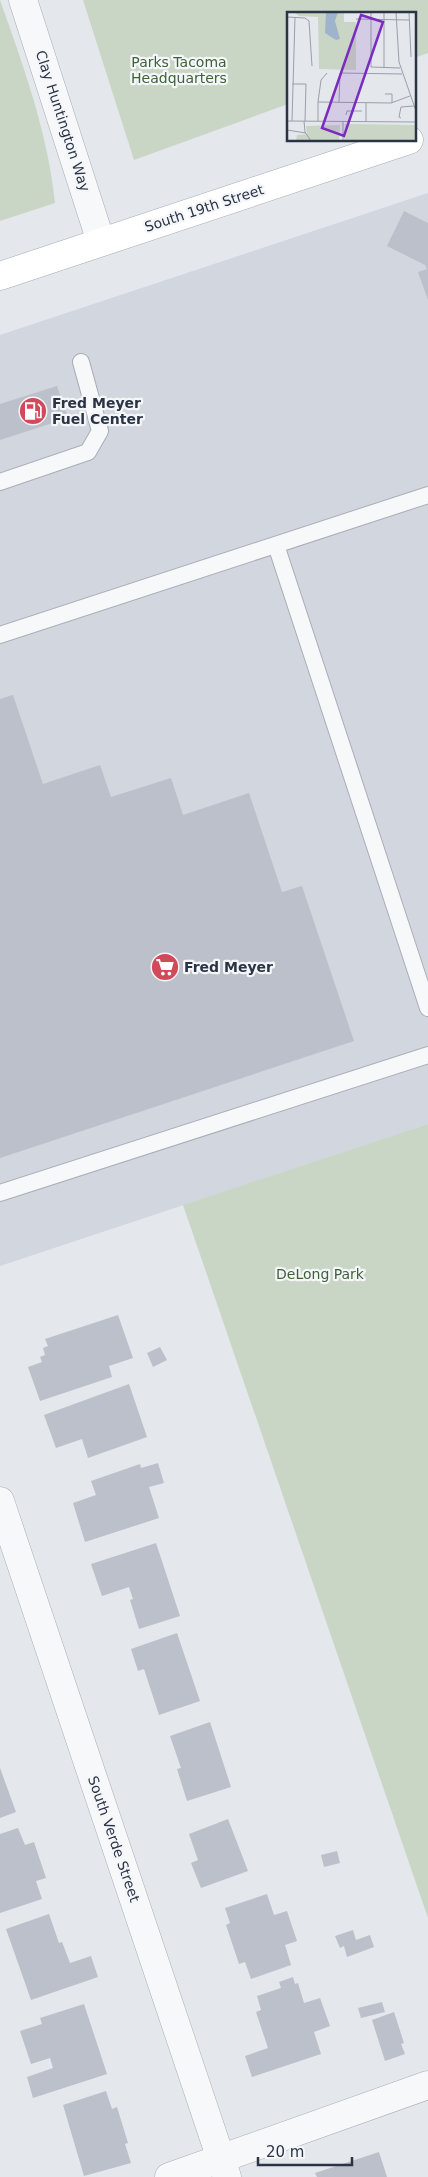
<svg xmlns="http://www.w3.org/2000/svg" width="428" height="2177" font-family="'DejaVu Sans',sans-serif">
	<style>
		.built { fill: #d2d6de }
		.green { fill: #c9d6c5 }
		.building { fill: #bbc0ca }
		.lines { fill: none; stroke-linecap: round; stroke-linejoin: round }
		.service-casing { stroke: #a9aeb7; stroke-width: 18 }
		.minor-casing { stroke: #a9aeb7; stroke-width: 29 }
		.primary-casing { stroke: #a3abb8; stroke-width: 29 }
		.service { stroke: #f7f8fa; stroke-width: 16 }
		.minor { stroke: #f7f8fa; stroke-width: 28 }
		.primary { stroke: #fff; stroke-width: 28 }
		.labels { text-anchor: middle; stroke-width: 4.5; stroke-linejoin: round; paint-order: stroke }
		.park-label { font-size: 14px; fill: #3f6138; stroke: #f4f6f9 }
		.street-label { font-size: 14px; fill: #2b3445; stroke: #f4f6f9 }
		.poi-label { font-size: 14px; font-weight: bold; fill: #2b3445; stroke: #f4f6f9; text-anchor: start }
		.inset-road { fill: none; stroke: #9a9fa9; stroke-width: 1 }
		.view { fill: #7b2cbf; fill-opacity: 0.15; stroke: #7b2cbf; stroke-width: 2.5 }
		.inset-edge { fill: none; stroke: #2b3445; stroke-width: 2.5 }
	</style>
	<rect width="100%" height="100%" fill="#e4e7ec"/>
	<path class="built" d="M428,193v931l-428,142v-931z"/>
	<g class="green">
		<path d="M0,0c23,65 48,133 55,203l-55,18z"/>
		<path d="M83,0h345v53l-14,5v-44h-126v90l-154,56z"/>
		<path d="M428,1124v794l-245,-713z"/>
	</g>
	<g class="building">
		<path d="M404,211l24,12v77l-10,-28 9,-3 -2,-4 -38,-19z"/>
		<path d="M57,386l11,32 -68,22v-36z"/>
		<path d="M13,695l30,89 57,-19 11,32 60,-19 12,37 66,-22 33,99 20,-6 52,155 -354,117v-459z"/>
		<path d="M118,1315l15,43 -24,8 3,11 -72,24 -12,-34 14,-5 -2,-5 5,-2 -2,-7 5,-2 -3,-7z"/>
		<path d="M160,1347l7,13 -14,7 -6,-14z"/>
		<path d="M129,1384l18,53 -59,21 -6,-19 -26,9 -12,-33z"/>
		<path d="M158,1463l6,20 -15,4 10,31 -74,24 -12,-39 23,-8 -5,-14 49,-17 1,4z"/>
		<path d="M156,1543l24,73 -41,13 -9,-29 3,-1 -4,-12 -27,9 -11,-32z"/>
		<path d="M177,1633l23,68 -41,14 -15,-46 -6,2 -7,-22z"/>
		<path d="M210,1722l21,65 -44,14 -10,-32 4,-1 -11,-32z"/>
		<path d="M0,1768l16,44 -16,6z"/>
		<path d="M228,1819l20,52 -47,17 -10,-25 7,-3 -9,-26z"/>
		<path d="M18,1828l7,17 9,-3 12,36 -10,3 6,18 -42,14v-79z"/>
		<path d="M337,1851l3,12 -16,4 -3,-12z"/>
		<path d="M267,1894l7,21 13,-4 10,30 -12,4 6,20 -40,14 -6,-17 -6,2 -13,-39 4,-2 -5,-15z"/>
		<path d="M49,1914l10,29 3,-1 8,21 21,-7 7,21 -67,23 -25,-71z"/>
		<path d="M353,1930l3,10 14,-5 4,12 -27,10 -3,-11 -4,2 -5,-12z"/>
		<path d="M293,1977l2,7 3,-1 6,20 16,-5 10,28 -16,6 7,22 -69,23 -7,-21 23,-8 -12,-36 5,-2 -4,-14 24,-8 -2,-6z"/>
		<path d="M382,2002l3,10 -24,6 -3,-10z"/>
		<path d="M84,2004l23,70 -74,24 -6,-21 26,-9 -3,-10 -19,6 -11,-33 22,-7 -2,-6z"/>
		<path d="M394,2012l10,31 -3,1 4,10 -20,7 -13,-41z"/>
		<path d="M106,2091l6,18 5,-2 11,36 -3,1 6,19 -47,13 -21,-71z"/>
		<path d="M379,2152l8,25h-70l-2,-4z"/>
	</g>
	<g class="lines">
		<defs>
			<g id="service">
				<path d="M0,482l88,-30 12,-21 -19,-69"/>
				<path d="M276,545l152,463"/>
				<path d="M0,635l428,-140"/>
				<path d="M0,1193l428,-138"/>
			</g>
			<g id="minor">
				<path d="M23,0l78,242"/>
				<path d="M0,1501l227,676"/>
				<path d="M169,2177l259,-92"/>
			</g>
			<path id="primary" d="M0,276l409,-136"/>
		</defs>
		<use href="#service" class="service-casing"/>
		<use href="#minor" class="minor-casing"/>
		<use href="#primary" class="primary-casing"/>
		<use href="#service" class="service"/>
		<use href="#minor" class="minor"/>
		<use href="#primary" class="primary"/>
	</g>
	<defs>
		<symbol id="fuel-disc" viewBox="-11 -11 22 22"><circle r="9.5" fill="#d1495b" stroke="#f4f6f9"/><path d="M-5.5-6h7V0h2V4h1.3V-2.5L3-4.5l.8-.8L6-3V5H2.5V1h-1V6h-7ZM-4.2-4.7v3.2H.2V-4.7Z" fill="#fff"/></symbol>
		<symbol id="supermarket-disc" viewBox="-11 -11 22 22"><circle r="9.5" fill="#d1495b" stroke="#f4f6f9"/><path d="M-6-5.5h2.5l.6 2H6L4.5 2H-2.5L-4.4-4H-6ZM-1.5 3.2a1.3 1.3 0 1 0 .1 0ZM3 3.2a1.3 1.3 0 1 0 .1 0Z" fill="#fff"/></symbol>
	</defs>
	<g fill-rule="evenodd">
		<use href="#fuel-disc" x="17" y="395" width="32" height="32"/>
		<use href="#supermarket-disc" x="149" y="951" width="32" height="32"/>
	</g>
	<g class="labels">
		<g class="park-label">
			<text x="179" y="67">Parks Tacoma<tspan x="179" dy="16">Headquarters</tspan></text>
			<text x="320" y="1279">DeLong Park</text>
		</g>
		<g class="street-label">
			<text transform="translate(63 121) rotate(72)" y="5">Clay Huntington Way</text>
			<text transform="translate(204 208) rotate(-18)" y="5">South 19th Street</text>
			<text transform="translate(114 1839) rotate(71)" y="5">South Verde Street</text>
		</g>
		<g class="poi-label">
			<text x="52" y="408">Fred Meyer<tspan x="52" dy="16">Fuel Center</tspan></text>
			<text x="184" y="972">Fred Meyer</text>
		</g>
	</g>
	<g transform="translate(287 12)">
		<rect width="129" height="129" fill="#e4e7ec"/>
		<path d="M7,0h50v10h12v48l-37,-1 -1,-52 -19,-1zM58,112l71,1v16h-72zM53,113l-1,16h-43l1,-6 10,-1 -1,-8z" fill="#c9d6c5"/>
		<path d="M39,0h12l-3,9 5,18 -4,1 -11,-7z" fill="#9fb4cc"/>
		<path class="inset-road" d="M84,0v55l29,1M109,0l3,50 17,49M122,0l2,45M0,5l18,1 4,3 3,45M69,7l53,1M97,56v-56M5,72h14l-1,37M98,82h7v9M31,90l3,-22 6,-7M52,90l1,-29 62,1M59,103l1,-4h15M114,106l-2,-1 2,-10 13,-1M0,109l129,1M5,109l3,-104M17,109l1,11 6,9M31,109v-19l73,1 19,-7M79,110v-19M0,118l19,3M56,129v-20"/>
		<path class="view" d="M74,3l22,7 -39,114 -22,-8z"/>
		<rect width="129" height="129" class="inset-edge"/>
	</g>
	<path d="M258 2157v8h94v-8" fill="none" stroke="#2b3445" stroke-width="2.5"/>
	<text x="266" y="2157" font-size="15" fill="#2b3445" stroke="#f4f6f9" stroke-width="4" paint-order="stroke">20 m</text>
</svg>
